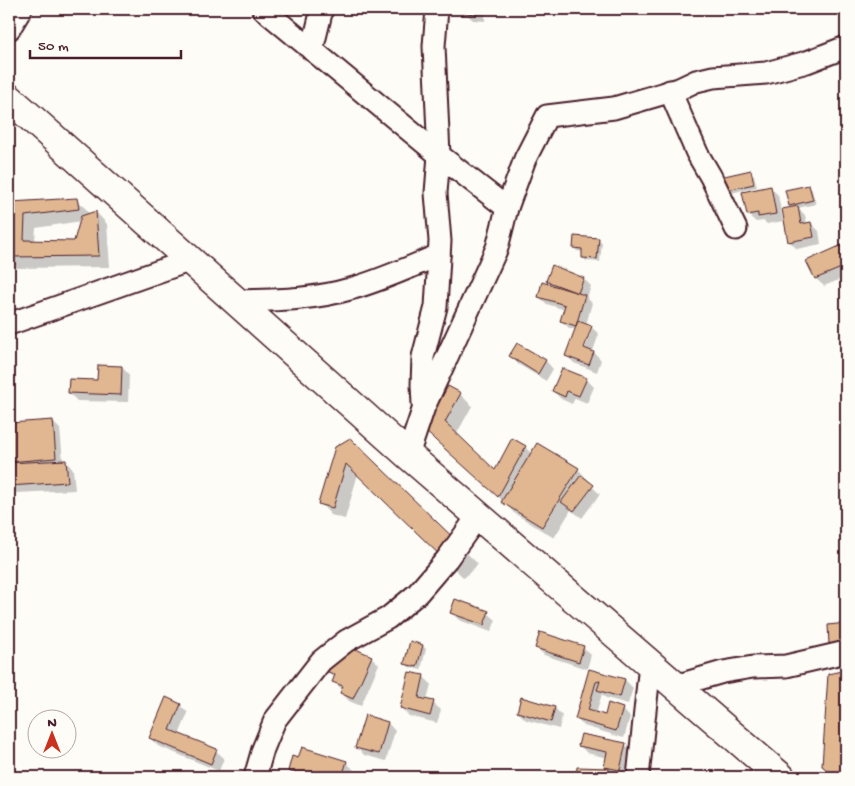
<svg xmlns="http://www.w3.org/2000/svg" width="855" height="786" font-family="'Gochi Hand',sans-serif">
	<style>
		.shadow { fill: #0003; fill-rule: evenodd }
		.building { fill: #e0b790; stroke: #4a1f2b }
		.lines { fill: none; stroke-linecap: round; stroke-linejoin: round }
		.street-casing { stroke: #4a1f2b; stroke-width: 25 }
		.secondary-casing { stroke: #4a1f2b; stroke-width: 31 }
		.street { stroke: #fdfcf7; stroke-width: 21 }
		.secondary { stroke: #fdfcf7; stroke-width: 28 }
	</style>
	<rect width="100%" height="100%" fill="#fdfcf7"/>
	<filter id="ink" filterUnits="userSpaceOnUse"><feTurbulence type="fractalNoise" baseFrequency=".02" numOctaves="2"/><feDisplacementMap in="SourceGraphic" scale="10" xChannelSelector="R" yChannelSelector="G"/><feConvolveMatrix kernelMatrix="1 2 1 2 8 2 1 2 1" color-interpolation-filters="sRGB"/></filter>
	<g filter="url(#ink)">
		<g class="shadow">
			<path d="M466,9h19v12l-12,-1 -8,-7z"/>
			<path d="M751,172l3,3 3,12 -13,3v2l26,-5 8,8 5,26 -16,3 -3,-3 -8,1 -8,-7 -5,-25 -15,4 -4,-4z"/>
			<path d="M809,186l3,4 4,14 -18,4 7,7 2,9 4,-1 8,8 2,13 -24,5 -8,-8 3,-33 -2,-2z"/>
			<path d="M76,199l12,12 1,4 7,-3 11,12 3,43 -93,1 -8,-8v-31l3,-26zM81,221l-7,21 -39,-1 1,-13z"/>
			<path d="M598,240l4,3 -2,19 -14,-1 -3,-4v-5l-6,-1 -3,-3z"/>
			<path d="M842,246l4,5v26l-22,9 -8,-7 -9,-17z"/>
			<path d="M584,279l7,7 -4,12 5,5 -6,22 5,2 8,7 -6,17 8,9 -4,12 -23,-9 -7,-7 9,-26 -7,-2 -7,-7 3,-11 -18,-6 -8,-7 13,-11 -4,-5zM589,329h3l-9,25 -2,-1z"/>
			<path d="M518,344l28,17 7,8 -7,12 -28,-17 -8,-8z"/>
			<path d="M122,367l7,8 -1,27 -51,-1 -8,-8 29,-11z"/>
			<path d="M586,379l8,8 -7,16 -12,-5 -3,6 -11,-5 -8,-8z"/>
			<path d="M448,388l12,6 12,12 -16,29 39,37 30,-25 7,7 46,15 11,12 -1,2 12,11 -18,24 -11,-8 -17,28 -40,-25 -11,-12 -66,-60z"/>
			<path d="M52,421l8,8 3,32h2l8,8 2,21 -59,3 -7,-7v-22h3l-3,-3v-25l3,-2z"/>
			<path d="M350,440l128,124 -14,14 -106,-104 -13,45 -14,-4 -11,-12z"/>
			<path d="M451,612l37,1 8,7 -5,12 -32,-12z"/>
			<path d="M423,646l3,3 -5,21 -12,-3 -3,-3z"/>
			<path d="M536,647h47l8,8 -4,14 -43,-14z"/>
			<path d="M371,657l8,7 -18,42 -12,-5 -7,-8 1,-3 -9,-8 1,-4 -9,-8z"/>
			<path d="M590,670l35,10 8,8 -5,16 -22,-6 -4,-4 -6,20 10,2 16,-7 8,8 -6,21 -40,-12 -8,-7z"/>
			<path d="M846,671v106h-10l-12,-12 5,-90z"/>
			<path d="M424,677l7,7 -4,17 6,2 8,7 -4,13 -28,-7 -8,-8z"/>
			<path d="M522,699l33,9 7,8 -3,13 -33,-9 -8,-8z"/>
			<path d="M180,705l8,8 -9,22 37,16 8,7 -5,13 -61,-25 -8,-8z"/>
			<path d="M366,717l22,6 7,8 -9,30 -22,-6 -7,-8z"/>
			<path d="M625,745l8,7 -5,25 -16,-3v3h-34v-9l31,2 -3,-4 2,-8 -21,-5 -7,-7z"/>
			<path d="M302,749l45,14 7,7 -2,7h-57l-6,-6 10,-11z"/>
		</g>
		<g class="building">
			<path d="M464,9h14l-1,5 -13,-1z"/>
			<path d="M751,170l3,14 -31,7 -3,-14z"/>
			<path d="M809,185l4,15 -24,6 -4,-16z"/>
			<path d="M771,186l5,28 -18,3v-4l-11,2 -5,-23z"/>
			<path d="M77,198l2,11 -54,7 -1,24 50,1 7,-25 15,-5 3,45 -90,1v-38l2,-17z"/>
			<path d="M798,206l3,18 10,-2 3,15 -26,5 -6,-33z"/>
			<path d="M574,236l25,2 -2,21 -15,-1v-9l-9,-1z"/>
			<path d="M842,245l4,12v9l-31,13 -9,-18z"/>
			<path d="M552,265l32,13 -6,15 -32,-12z"/>
			<path d="M542,282l43,13 -9,31 -16,-5 5,-16 -27,-8z"/>
			<path d="M578,321l14,5 -8,22 10,4 -5,13 -24,-9z"/>
			<path d="M517,343l29,17 -8,14 -29,-18z"/>
			<path d="M98,365l24,1 -1,29 -53,-2 1,-14 28,1z"/>
			<path d="M562,368l25,10 -8,18 -12,-5 -2,6 -13,-6z"/>
			<path d="M448,386l13,7 -16,29 50,48 17,-32 14,8 -28,51 -74,-67z"/>
			<path d="M53,420l3,38 -47,4 1,-39z"/>
			<path d="M350,438l117,113 -15,16 -106,-103 -13,44 -15,-4 17,-57z"/>
			<path d="M537,443l42,25 -37,59 -41,-25z"/>
			<path d="M66,460l2,22 -59,4v-23z"/>
			<path d="M581,475l13,10 -20,26 -13,-9z"/>
			<path d="M455,599l34,12 -5,14 -34,-12z"/>
			<path d="M846,623v20l-17,1 -1,-19z"/>
			<path d="M540,632l44,14 -5,16 -44,-14z"/>
			<path d="M332,639l40,17 -19,43 -13,-6 3,-7 -11,-4 3,-7 -11,-5z"/>
			<path d="M410,641l13,4 -6,22 -13,-3z"/>
			<path d="M589,669l36,10 -5,18 -23,-7 3,-9 -4,1 -8,28 17,5 3,-12 15,5 -7,23 -41,-12z"/>
			<path d="M846,670v107h-10l-14,-11 6,-92z"/>
			<path d="M409,672l15,3 -5,23 15,3 -4,15 -30,-8z"/>
			<path d="M166,697l15,7 -11,26 47,19 -6,15 -62,-26z"/>
			<path d="M521,697l34,10 -4,15 -34,-10z"/>
			<path d="M365,715l23,7 -9,32 -24,-6z"/>
			<path d="M581,734l45,9 -6,27 -16,-3 3,-15 -29,-6z"/>
			<path d="M302,747l45,14 -5,16h-46l2,-3 -10,-3 4,-15 6,2z"/>
			<path d="M577,767l32,1v9h-33z"/>
		</g>
		<g class="lines">
			<defs>
				<g id="street">
					<path d="M263,9l176,146 68,53"/>
					<path d="M9,29l12,-20"/>
					<path d="M312,50l10,-41"/>
					<path d="M670,91l27,62 14,24 25,52"/>
					<path d="M236,301c38,-1 77,-1 114,-12 30,-8 60,-22 89,-34"/>
					<path d="M9,324l182,-64"/>
					<path d="M423,404l-1,-19 1,-28 13,-50 4,-66 -4,-48 3,-38 -5,-109 3,-37"/>
					<path d="M408,455l16,-48 73,-159 10,-40 18,-49 22,-43 67,-8 65,-19 17,-8 17,-4 53,-4 41,-11 39,-15"/>
					<path d="M675,686l48,-14 30,-5 33,-1 60,-14"/>
					<path d="M255,777l8,-28 12,-29 46,-59 25,-20 42,-23 29,-24 30,-35 31,-43"/>
					<path d="M638,777l12,-113"/>
				</g>
				<path id="secondary" d="M9,98l399,357 373,322"/>
			</defs>
			<use href="#street" class="street-casing"/>
			<use href="#secondary" class="secondary-casing"/>
			<use href="#street" class="street"/>
			<use href="#secondary" class="secondary"/>
		</g>
	</g>
	<rect width="855" height="786" fill="none" stroke="#fdfcf7" stroke-width="30"/>
	<rect x="15" y="15" width="825" height="756" fill="none" stroke="#4a1f2b" stroke-width="2" filter="url(#ink)"/>
	<g transform="translate(52 734)"><circle r="24" fill="#fdfcf7" stroke="#b5a4a5"/>
	<path d="M0-4L9 19L0 12L-9 19Z" fill="#c8321e"/>
	<text y="-8" font-size="14" font-weight="bold" text-anchor="middle" fill="#4a1f2b">N</text>
	</g>
	<path d="M30 50v8h151v-8" fill="none" stroke="#4a1f2b" stroke-width="2.5"/>
	<text x="38" y="50" font-size="15" fill="#4a1f2b" stroke="#fdfcf7" stroke-width="4" paint-order="stroke">50 m</text>
</svg>
